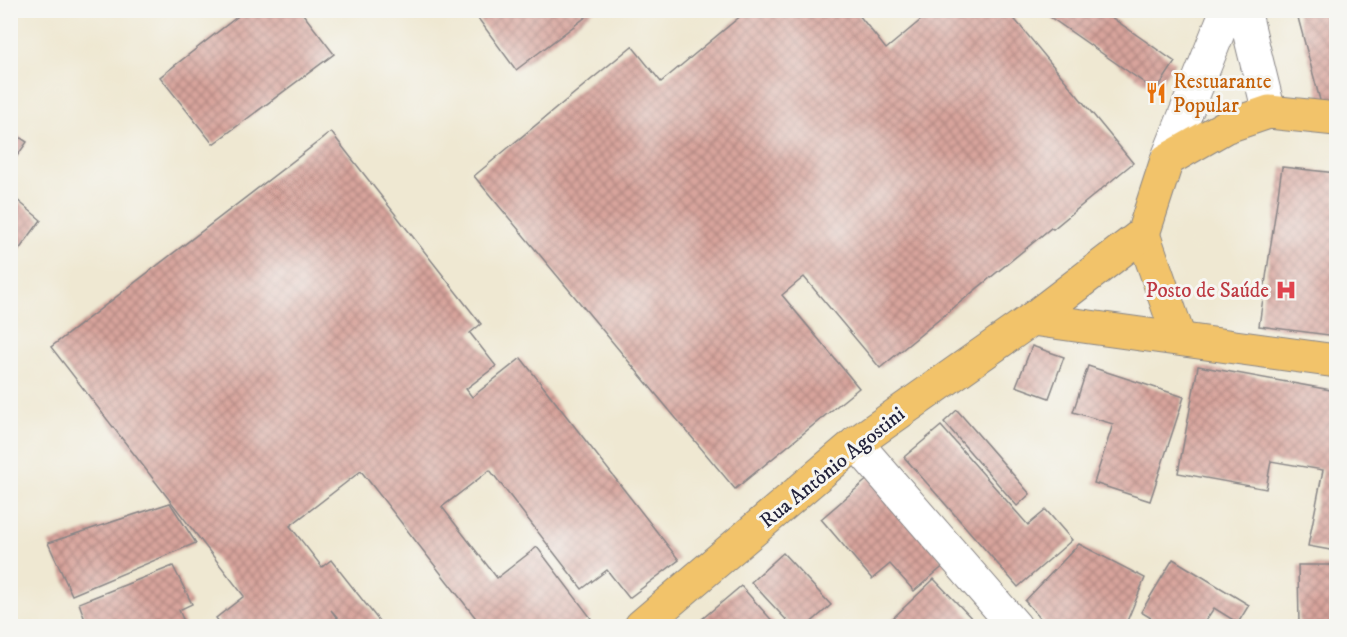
<svg xmlns="http://www.w3.org/2000/svg" width="1347" height="637" font-family="'IM FELL DW Pica',serif">
	<style>
		.building { fill: url(#building-cross-hatch) }
		.lines { fill: none; stroke-linecap: round; stroke-linejoin: round }
		.street-casing { stroke: #888586; stroke-width: 35 }
		.primary-casing { stroke: #888586; stroke-width: 35 }
		.street { stroke: #fff; stroke-width: 33 }
		.primary { stroke: #f2c36a; stroke-width: 33 }
		.labels { text-anchor: middle; stroke-width: 6; stroke-linejoin: round; paint-order: stroke }
		.food-label { font-size: 21px; fill: #c56008; stroke: #f6f6f2; text-anchor: start }
		.health-label { font-size: 21px; fill: #be3a42; stroke: #f6f6f2; text-anchor: end }
		.street-label { font-size: 21px; fill: #22223b; stroke: #f6f6f2 }
	</style>
	<defs>
		<pattern id="building-cross-hatch" width="8" height="8" patternUnits="userSpaceOnUse" patternTransform="scale(1.5)"><rect width="8" height="8" fill="#d8a49c"/><path d="M0 0l8 8M0 8l8-8" fill="none" stroke="#af8580"/></pattern>
	</defs>
	<rect width="100%" height="100%" fill="#f6f6f2"/>
	<filter id="ink" filterUnits="userSpaceOnUse"><feTurbulence type="fractalNoise" baseFrequency=".0167" numOctaves="2"/><feDisplacementMap in="SourceGraphic" scale="12" xChannelSelector="R" yChannelSelector="G"/><feConvolveMatrix kernelMatrix="1 2 1 2 8 2 1 2 1" color-interpolation-filters="sRGB"/></filter>
	<filter id="wash" filterUnits="userSpaceOnUse"><feTurbulence type="fractalNoise" baseFrequency=".008" numOctaves="4" result="noise"/><feDisplacementMap in="SourceGraphic" scale="24" xChannelSelector="R" yChannelSelector="G"/><feGaussianBlur stdDeviation="1.35" result="paint"/><feColorMatrix in="noise" values="0 0 0 0 0 0 0 0 0 0 0 0 0 0 0 0 0 1.4 0 .05"/><feComposite in="paint" operator="in"/></filter>
	<g filter="url(#wash)">
		<rect width="100%" height="100%" fill="#efe8d2"/>
		<g id="blocks">
			<g class="building">
				<path d="M246,10h54l34,44 -121,90 -53,-67z"/>
				<path d="M472,10h123l-79,60z"/>
				<path d="M748,10h42l4,6 7,-6h54l31,39 47,-39h74l126,153 -80,66 -2,-1 -171,140 -76,-91 -22,18 77,93 -124,101 -261,-313 158,-130 29,36z"/>
				<path d="M1040,10h61l74,52 -19,29z"/>
				<path d="M1296,10h40v90l-15,4z"/>
				<path d="M10,131l17,11 -17,24z"/>
				<path d="M331,132l150,192 -11,9 26,33 -30,23 6,8 49,-39 158,202 -50,38 -22,-28 -25,19 -92,-119 -48,37 55,71 40,-31 54,71 -11,8h-98l-121,-155 -71,55 32,41 9,-7 52,66h-38l-14,-16 12,16h-121l-6,-8 28,-22 -193,-249z"/>
				<path d="M1282,167l54,6v163l-77,-10z"/>
				<path d="M10,194l31,26 -31,42z"/>
				<path d="M1032,346l32,11 -15,41 -33,-12z"/>
				<path d="M1088,366l96,31 -34,104 -56,-18 19,-59 -40,-12z"/>
				<path d="M1198,366l138,25v160l-28,-5 15,-76 -52,-9 -5,28 -88,-16z"/>
				<path d="M957,410l73,84 -13,12 -73,-84z"/>
				<path d="M941,426l87,99 18,-15 26,30 -54,47 -114,-130z"/>
				<path d="M870,477l76,87 -32,27 -24,-27 -18,15 -51,-60z"/>
				<path d="M170,503l26,40 -124,52 -24,-52z"/>
				<path d="M1079,544l66,34 -20,48h-78l-22,-25z"/>
				<path d="M783,553l48,52 -24,21h-15l-41,-44z"/>
				<path d="M1173,559l76,46 -11,18 -24,-15 -12,18h-38l-23,-14z"/>
				<path d="M1298,565h38v61h-37z"/>
				<path d="M173,566l19,38 -13,6 7,16h-99l-8,-23z"/>
				<path d="M934,579l45,47h-81l-6,-7z"/>
				<path d="M741,586l36,40h-68l-7,-7z"/>
			</g>
		</g>
	</g>
	<g filter="url(#ink)">
		<use href="#blocks" fill-opacity="0" stroke="#888586" stroke-width="1.5"/>
		<g class="lines">
			<defs>
				<g id="street">
					<path d="M1244,10l25,102"/>
					<path d="M1167,160l60,-150"/>
					<path d="M856,443l159,183"/>
				</g>
				<g id="primary">
					<path d="M1143,234l36,104"/>
					<path d="M1032,319l304,42"/>
					<path d="M641,626l215,-183 176,-124 111,-85 24,-74 58,-33 44,-15 67,7"/>
				</g>
			</defs>
			<use href="#street" class="street-casing"/>
			<use href="#primary" class="primary-casing"/>
			<use href="#street" class="street"/>
			<use href="#primary" class="primary"/>
		</g>
	</g>
	<defs>
		<symbol id="restaurant-bare" viewBox="-9 -9 18 18"><path d="M-5-6h1v4h1v-4h1v4h1v-4h1v5L-1.5 .5V6h-2V.5L-5-1ZM5-6V6H3V1.5H1.5Q1.5-4 5-6Z" fill="#e8710a" stroke="#f6f6f2" stroke-width="2.5" paint-order="stroke"/></symbol>
		<symbol id="hospital-bare" viewBox="-9 -9 18 18"><path d="M-5-5h3v3.5h4V-5h3V5h-3V1.5h-4V5h-3Z" fill="#e0444e" stroke="#f6f6f2" stroke-width="2.5" paint-order="stroke"/></symbol>
	</defs>
	<g fill-rule="evenodd">
		<use href="#restaurant-bare" x="1141" y="78" width="30" height="30"/>
		<use href="#hospital-bare" x="1271" y="275" width="30" height="30"/>
	</g>
	<g class="labels">
		<g class="food-label">
			<text x="1173" y="88">Restuarante<tspan x="1173" dy="24">Popular</tspan></text>
		</g>
		<g class="health-label">
			<text x="1269" y="297">Posto de Saúde</text>
		</g>
		<g class="street-label">
			<text transform="translate(832 467) rotate(-39)" y="7">Rua Antônio Agostini</text>
		</g>
	</g>
	<rect width="1347" height="637" fill="none" stroke="#f6f6f2" stroke-width="36"/>
</svg>
